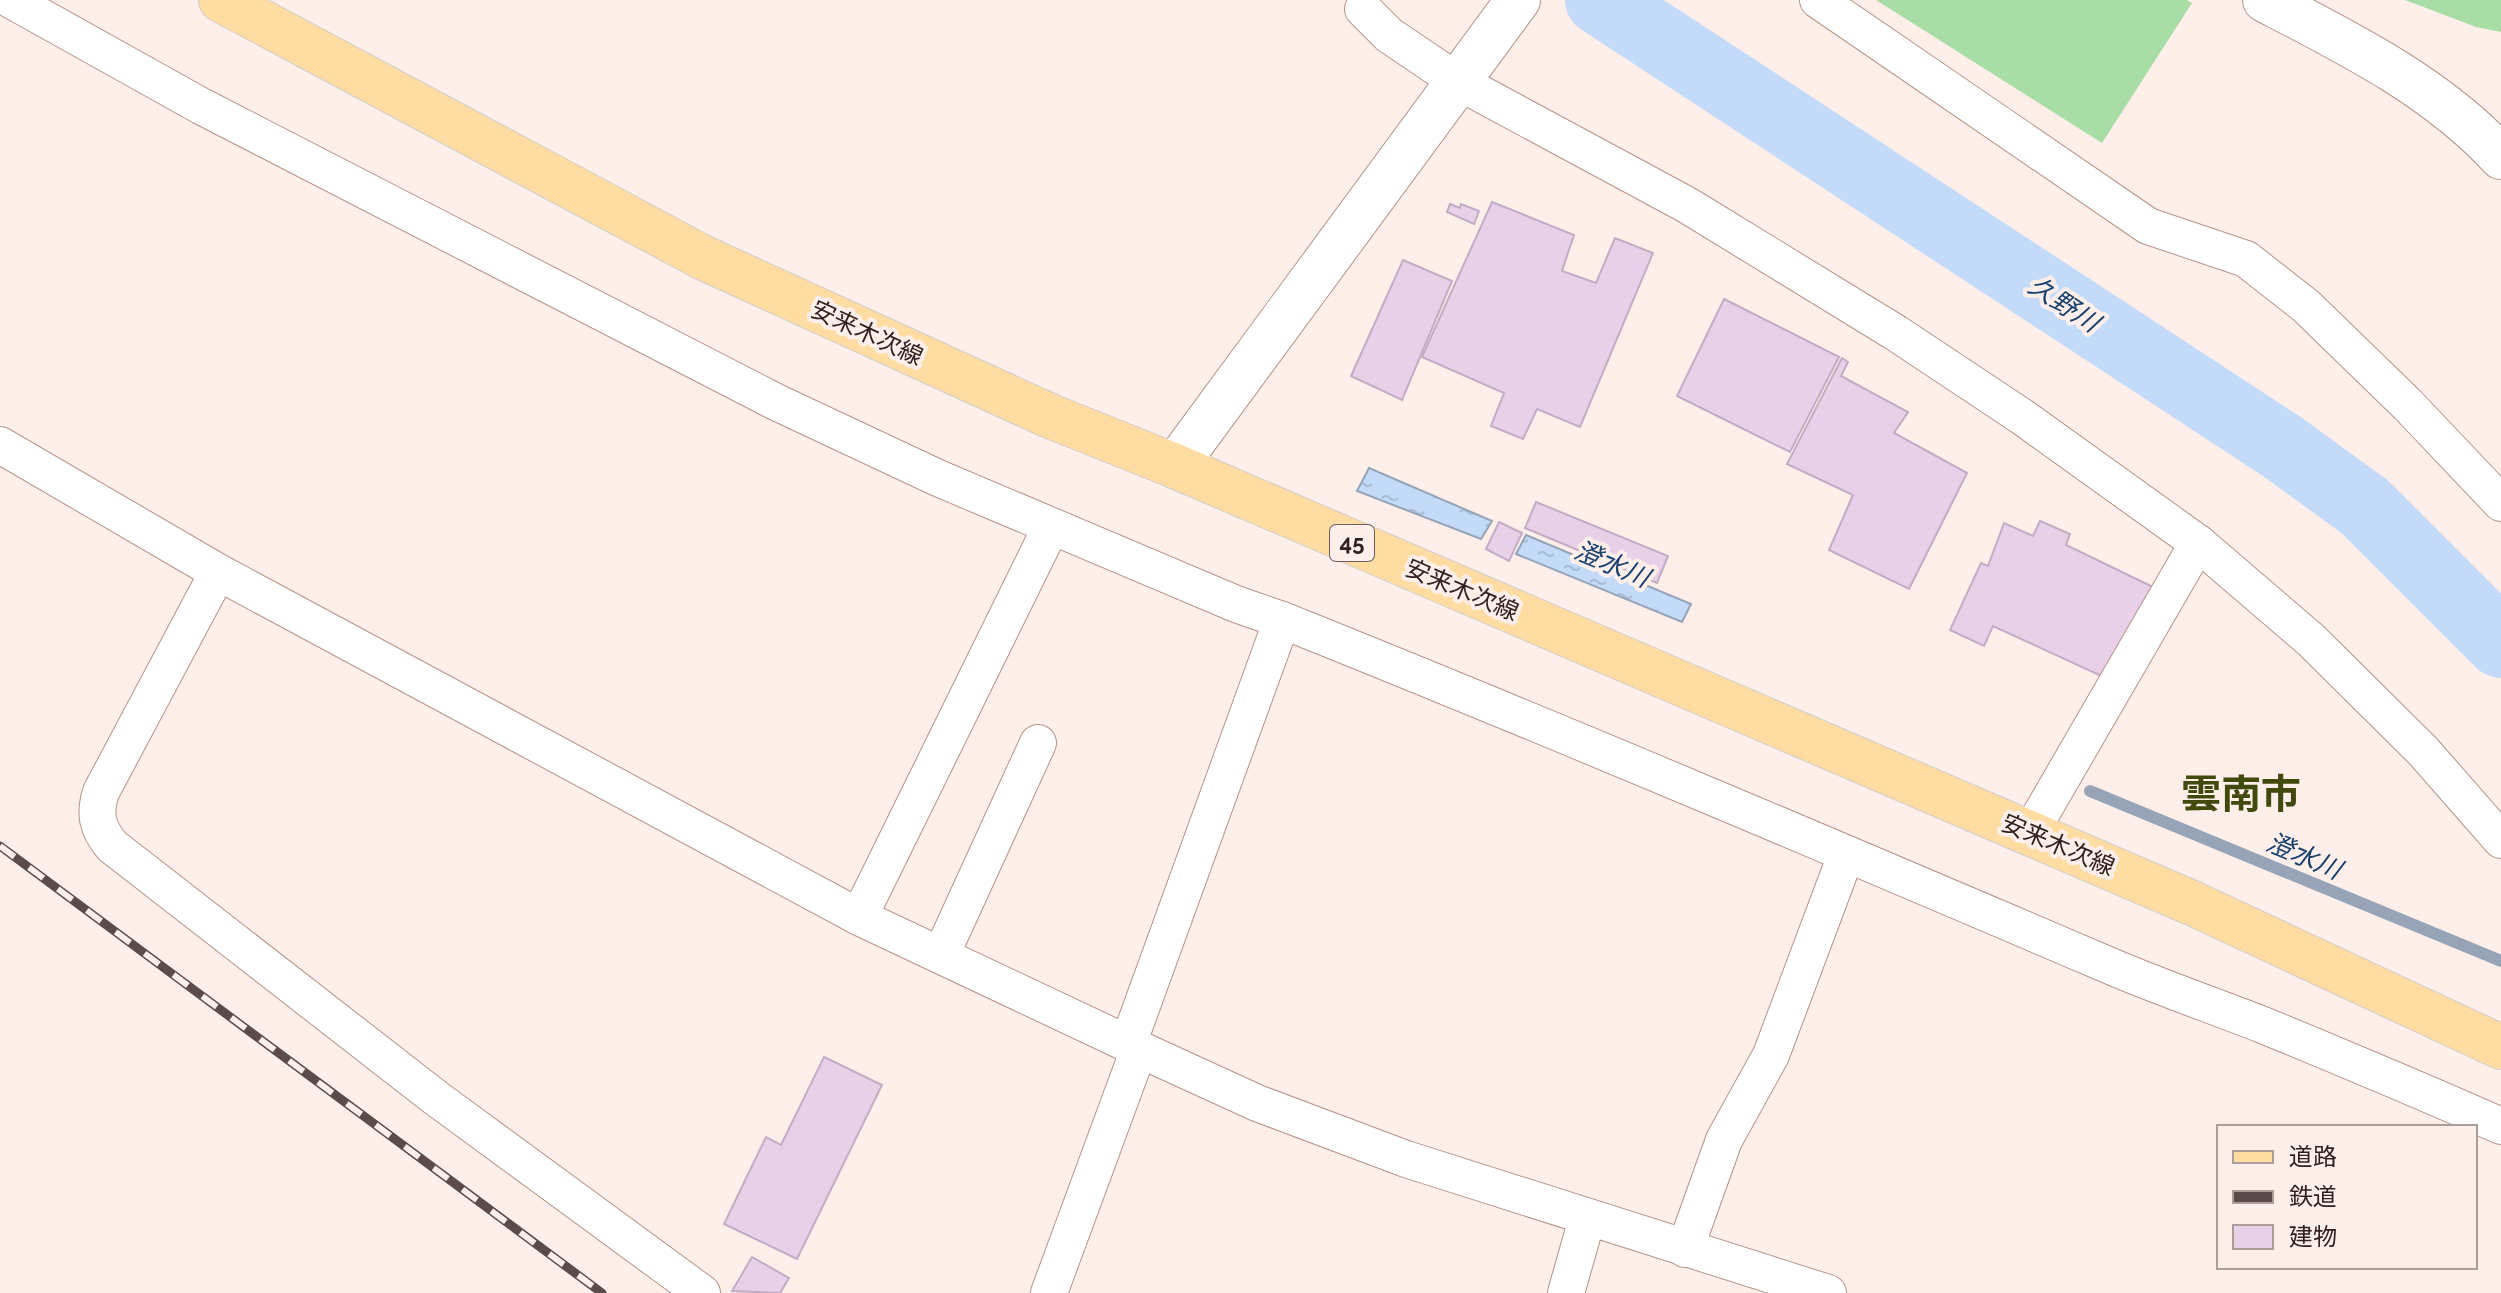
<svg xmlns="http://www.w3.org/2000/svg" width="2501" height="1293" font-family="Raleway,'Noto Sans JP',sans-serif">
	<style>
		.pitch { fill: #a8dda5 }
		.water { fill: url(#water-ripples); stroke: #97a4b7; stroke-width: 2 }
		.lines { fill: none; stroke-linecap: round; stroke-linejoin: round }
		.stream { stroke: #97a4b7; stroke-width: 12 }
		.river { stroke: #c3dbf9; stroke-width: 70 }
		.building { fill: #e7d0e8; stroke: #c3acc4; stroke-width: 2 }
		.minor-casing { stroke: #b49488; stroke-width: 38 }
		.tertiary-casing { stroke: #b49488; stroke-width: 46 }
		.primary-casing { stroke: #d1cece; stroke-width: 46 }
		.minor { stroke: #fff; stroke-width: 36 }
		.tertiary { stroke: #fff; stroke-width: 44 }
		.primary { stroke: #fedca2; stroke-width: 44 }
		.rail-casing { stroke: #5a4c48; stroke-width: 9 }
		.rail { stroke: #feefea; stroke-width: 6; stroke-dasharray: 18; stroke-linecap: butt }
		.labels { text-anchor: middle; stroke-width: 8; stroke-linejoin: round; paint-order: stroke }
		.shield { fill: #feefea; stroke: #6d605b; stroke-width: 2 }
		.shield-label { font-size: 22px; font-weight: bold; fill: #2f221e }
		.street-label { font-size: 24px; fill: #2f221e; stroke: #feefea }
		.water-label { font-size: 26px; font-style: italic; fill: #19416f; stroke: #feefea }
		.town-label { font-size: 40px; font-weight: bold; fill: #42490c; stroke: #feefea }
	</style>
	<defs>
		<pattern id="water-ripples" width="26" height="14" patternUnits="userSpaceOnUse" patternTransform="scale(2)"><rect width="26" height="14" fill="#c3dbf9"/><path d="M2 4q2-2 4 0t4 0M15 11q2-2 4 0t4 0" fill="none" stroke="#a8bcd5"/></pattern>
	</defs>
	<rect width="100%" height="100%" fill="#feefea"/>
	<g class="pitch">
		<path d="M1876,0h311l5,3 -90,140z"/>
		<path d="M2405,0h96v32l-25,-5z"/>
	</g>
	<g class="water">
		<path d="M1369,468l123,53 -11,18 -124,-48z"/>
		<path d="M1526,535l165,69 -9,18 -166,-68z"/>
	</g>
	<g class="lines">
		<path class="stream" d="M2090,791l411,170"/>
		<path class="river" d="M1600,0l684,448 81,59 136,136"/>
	</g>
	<g class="building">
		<path d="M1492,202l82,33 -12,36 34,12 19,-45 38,15 -73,174 -43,-18 -14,30 -32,-13 13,-33 -82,-36z"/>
		<path d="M1450,204l10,4 1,-4 18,7 -5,13 -27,-12z"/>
		<path d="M1403,260l49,21 -50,119 -51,-24z"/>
		<path d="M1724,299l115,58 -49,95 -113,-56z"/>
		<path d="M1842,358l6,4 -7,14 67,36 -14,21 73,40 -58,116 -80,-39 24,-55 -66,-31z"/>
		<path d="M1536,502l132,54 -11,27 -132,-55z"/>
		<path d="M2040,521l30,13 -4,11 87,42 -43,93 -117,-54 -9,20 -34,-16 31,-67 7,3 16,-43 29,13z"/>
		<path d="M1499,522l23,11 -13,28 -23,-12z"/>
		<path d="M824,1057l58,28 -85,174 -73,-35 42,-87 15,8z"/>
		<path d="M752,1257l37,21 -9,15 -48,-2z"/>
	</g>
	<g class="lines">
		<defs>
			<g id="minor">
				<path d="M11,0l190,106 575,296 162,76 298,126 46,16c277,111 552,228 826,345 51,22 104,40 155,60 80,33 159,66 238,101"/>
				<path d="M1818,0l330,226 98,33 60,47 102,99 93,98"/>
				<path d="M1363,9l26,26 68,46 230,124 209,128 125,83 177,127 113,97 112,111 78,89"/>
				<path d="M0,445l218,127 641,345 280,132 118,54 149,56 422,134"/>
				<path d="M218,572l-117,220c-7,22 -4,36 11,54l324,252 266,195"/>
				<path d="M2030,833l168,-290"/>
				<path d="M859,917l192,-390"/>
				<path d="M941,955l97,-212"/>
				<path d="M1128,1044l154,-424"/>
				<path d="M1685,1249l39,-109 47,-85 75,-200"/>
				<path d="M1049,1293l90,-244"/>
				<path d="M1566,1293l21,-74"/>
			</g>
			<g id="tertiary">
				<path d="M2265,0c83,43 172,87 236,157"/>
				<path d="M1175,466l343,-466"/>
			</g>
			<path id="primary" d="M221,0l483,258 346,158 125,50 1017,437 309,144"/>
		</defs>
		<use href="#minor" class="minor-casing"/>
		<use href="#tertiary" class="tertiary-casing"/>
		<use href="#primary" class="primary-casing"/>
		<use href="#minor" class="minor"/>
		<use href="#tertiary" class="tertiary"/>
		<use href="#primary" class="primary"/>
		<defs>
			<path id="rail" d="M0,846l602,447"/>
		</defs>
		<use href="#rail" class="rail-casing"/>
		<use href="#rail" class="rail"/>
	</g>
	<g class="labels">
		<rect class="shield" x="1330" y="525" width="44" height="36" rx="6"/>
		<g class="shield-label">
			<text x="1352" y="551">45</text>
		</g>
		<g class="street-label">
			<text transform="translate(867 333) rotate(25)" y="8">安来木次線</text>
			<text transform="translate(1462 590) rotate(23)" y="8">安来木次線</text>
			<text transform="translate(2058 845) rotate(23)" y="8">安来木次線</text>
		</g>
		<g class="water-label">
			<text transform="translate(2064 304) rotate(33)" y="9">久野川</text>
			<text transform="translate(1612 564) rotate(23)" y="9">澄水川</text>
			<text transform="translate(2304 856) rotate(23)" y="9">澄水川</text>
		</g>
		<g class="town-label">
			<text x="2241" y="808">雲南市</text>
		</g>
	</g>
	<rect x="2217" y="1125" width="260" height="144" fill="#feefea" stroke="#ab9d98" stroke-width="2"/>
	<rect x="2233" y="1151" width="40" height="12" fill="#fedca2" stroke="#ab9d98" stroke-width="2"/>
	<text x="2289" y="1165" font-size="24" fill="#2f221e">道路</text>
	<rect x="2233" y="1191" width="40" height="12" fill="#5a4c48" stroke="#ab9d98" stroke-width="2"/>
	<text x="2289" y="1205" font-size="24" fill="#2f221e">鉄道</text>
	<rect x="2233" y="1225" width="40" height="24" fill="#e7d0e8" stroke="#ab9d98" stroke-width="2"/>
	<text x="2289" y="1245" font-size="24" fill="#2f221e">建物</text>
</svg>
